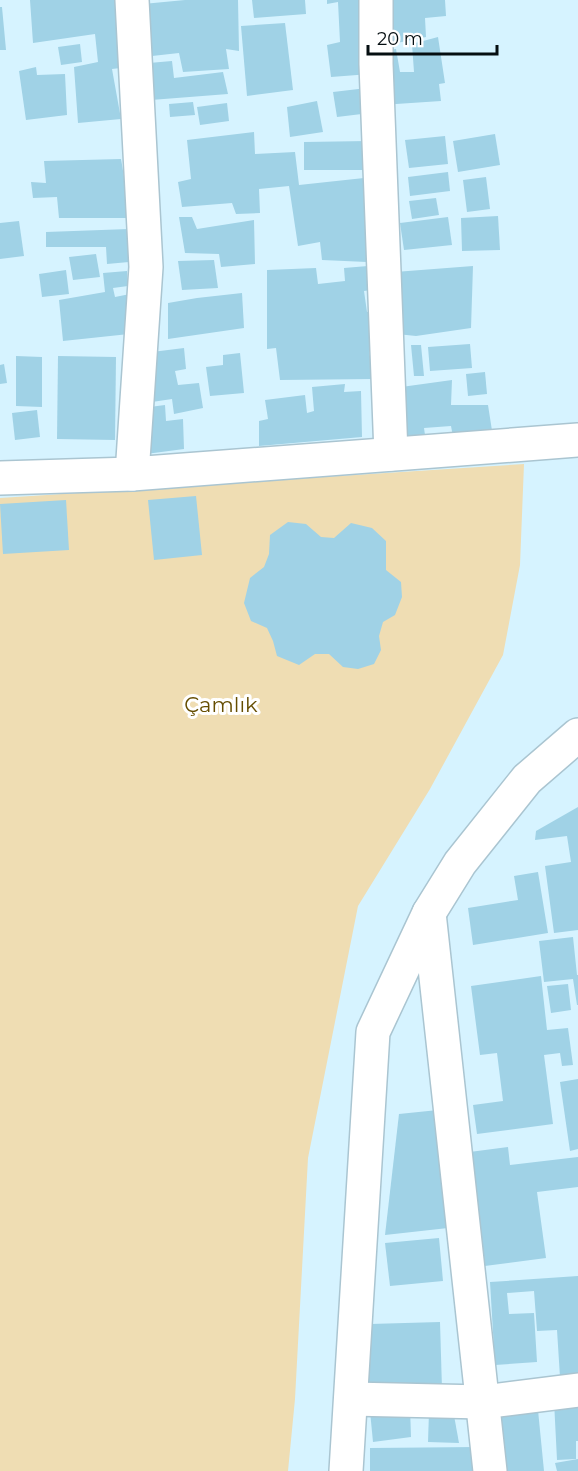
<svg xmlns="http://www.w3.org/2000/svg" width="578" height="1471" font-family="Montserrat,sans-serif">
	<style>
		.green { fill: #efddb3 }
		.building { fill: #a0d2e6 }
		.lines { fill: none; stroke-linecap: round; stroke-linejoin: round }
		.street-casing { stroke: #aac5d1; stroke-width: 36 }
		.secondary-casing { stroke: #aac5d1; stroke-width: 36 }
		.street { stroke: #fff; stroke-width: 33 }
		.secondary { stroke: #fff; stroke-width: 33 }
		.labels { text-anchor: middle; stroke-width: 6; stroke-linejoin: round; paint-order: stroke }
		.park-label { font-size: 21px; fill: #654d00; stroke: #fff }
	</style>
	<rect width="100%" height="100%" fill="#d6f3ff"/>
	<path class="green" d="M524,464l-4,101 -17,90 -73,134 -72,117 -50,252 -13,241 -7,72h-288v-973z"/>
	<g class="building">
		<path d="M30,0h93l6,67 -17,2 9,50 -43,4 -4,-56 24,-5 -3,-28 -62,9z"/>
		<path d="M185,0h53l1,51 -13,-2 3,20 -46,3 -4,-19 -27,3 -9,-52z"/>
		<path d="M252,0h53l1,14 -52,4z"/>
		<path d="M327,0h41l2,74 -39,3 -4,-32 13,-3 -2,-40 -11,2z"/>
		<path d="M382,0h63l1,16 -21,2 1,19 -44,9z"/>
		<path d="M0,7h2l4,43h-6z"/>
		<path d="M285,23l8,67 -46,6 -6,-70z"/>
		<path d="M438,37l7,46 -6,1 2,17 -60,4 -1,-54 16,-2 4,23h14l-2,-28z"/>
		<path d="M80,44l2,18 -21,3 -3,-18z"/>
		<path d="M172,61l2,17 49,-6 5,22 -77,6 -2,-37z"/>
		<path d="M36,67l1,8 28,-1 2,41 -41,5 -7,-49z"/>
		<path d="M367,88l3,25 -33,4 -4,-25z"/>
		<path d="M317,101l6,31 -33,5 -3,-30z"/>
		<path d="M193,102l2,13 -25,2 -1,-13z"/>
		<path d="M227,103l2,18 -29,4 -3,-18z"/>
		<path d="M254,132l1,22 40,-2 4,33 65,-7 3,84 -45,-2 -2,-18 -22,4 -9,-60 -30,3 1,24 -24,1 -4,-11 -50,4 -4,-25 13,-3 -4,-39z"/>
		<path d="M495,134l5,31 -42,7 -5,-31z"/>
		<path d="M445,136l3,28 -39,4 -4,-28z"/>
		<path d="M368,141l1,29h-65v-28z"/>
		<path d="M121,159l10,59h-72l-2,-21 -24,1 -2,-16 15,1 -2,-22z"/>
		<path d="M448,172l2,19 -40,5 -2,-19z"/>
		<path d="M486,177l4,32 -23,3 -4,-32z"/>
		<path d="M436,198l3,17 -27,4 -3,-18z"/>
		<path d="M498,216l2,34 -38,1 -1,-33z"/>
		<path d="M179,217h13l5,12 57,-9 1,44 -34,3 -2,-13 -34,-1z"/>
		<path d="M448,217l4,28 -48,5 -4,-27z"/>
		<path d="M19,221l5,35 -24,3v-36z"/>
		<path d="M129,229v33l-22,2 -1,-17h-60v-15z"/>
		<path d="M96,254l4,23 -27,3 -4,-23z"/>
		<path d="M214,260l4,28 -36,2 -4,-29z"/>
		<path d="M368,266l3,24 -7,1 3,21 7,-1 6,38 -11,2 5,28 -94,1 -4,-32 -9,1v-79l49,-2 2,16 27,-3 -1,-13z"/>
		<path d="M473,266l-2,62 -55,8 -19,-2 -2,-62z"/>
		<path d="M66,270l3,24 -27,3 -3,-23z"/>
		<path d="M127,271l1,15 -15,2 2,9 15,-3 -1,40 -66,7 -4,-41 46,-8 -2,-19z"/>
		<path d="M242,293l2,35 -76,11v-36l29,-5z"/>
		<path d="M470,344l2,24 -42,3 -2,-24z"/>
		<path d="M411,345h10l3,31h-10z"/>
		<path d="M184,348l2,21 -11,2 3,14 21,-2 4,25 -29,6 -2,-15 -20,3v-50z"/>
		<path d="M240,353l4,40 -34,3 -4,-29 17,-2v-10z"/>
		<path d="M16,356l26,1v50l-26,-1z"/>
		<path d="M58,356l58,1 -1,83 -58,-1z"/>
		<path d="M4,364l3,19 -7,1v-19z"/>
		<path d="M485,372l2,22 -19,2 -2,-22z"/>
		<path d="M452,380l-1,25h37l5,32 -39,5 -3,-16 -27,2 2,14 -23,2 -9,-56z"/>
		<path d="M345,384l-1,8 17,-1 1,46 -103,9v-25l9,-2 -3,-19 40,-5 2,18 7,-2 -2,-24z"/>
		<path d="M165,405l1,16 17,-2 1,30 -38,5 -4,-46z"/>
		<path d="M37,410l3,27 -25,3 -3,-27z"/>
		<path d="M196,496l6,59 -48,5 -6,-60z"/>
		<path d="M66,500l3,50 -66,4 -3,-50z"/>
		<path d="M288,522l18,2 15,13 13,1 17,-15 21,5 14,13v29l15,12 1,15 -7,18 -12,7 -4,14 2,14 -7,14 -16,5 -15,-2 -14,-13h-14l-16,11 -22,-9 -4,-15 -6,-13 -16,-7 -7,-18 6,-25 14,-11 5,-13 1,-19z"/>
		<path d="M578,807v123l-24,3 -9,-67 26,-4 -4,-26 -32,4 1,-9z"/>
		<path d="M538,872l10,61 -75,12 -5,-37 50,-8 -4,-24z"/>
		<path d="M573,937l4,38h1v30h-1l-4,-26 -29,3 -5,-41z"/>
		<path d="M541,976l6,54 21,-2 5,37 -11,1 -2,-13 -16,2 9,69 -76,10 -4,-29 30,-4 -6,-48 -17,2 -9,-69z"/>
		<path d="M568,984l3,26 -20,3 -4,-27z"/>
		<path d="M578,1079v70l-8,2 -10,-69z"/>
		<path d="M438,1110l10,118 -63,7 14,-121z"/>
		<path d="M508,1147l2,18 68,-8v30l-41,5 9,66 -69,9 -15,-114z"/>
		<path d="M439,1238l4,43 -53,5 -5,-43z"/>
		<path d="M578,1276v100l-18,1 -3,-47 -20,1 -3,-40 -27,2 2,21 25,-1 3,49 -42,3 -5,-83z"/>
		<path d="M440,1322l2,67 -81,3 9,-68z"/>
		<path d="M537,1400l7,71h-42l-7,-66z"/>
		<path d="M578,1400v41h-2v18l-19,1 -3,-59z"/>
		<path d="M410,1407l1,30 -38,5 -3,-31z"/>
		<path d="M453,1410l6,33 -31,-1 1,-30z"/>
		<path d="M477,1447v24h-107v-23z"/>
		<path d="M578,1459v12h-21l-2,-8z"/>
	</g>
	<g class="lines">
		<defs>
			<g id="street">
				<path d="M132,0l14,267 -14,207"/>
				<path d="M376,0v64l15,390"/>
				<path d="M0,478l132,-4 446,-34"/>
				<path d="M429,913l61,558"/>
				<path d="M351,1399l132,3 95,-12"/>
			</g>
			<path id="secondary" d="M346,1471l27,-439 56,-119 31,-50 67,-84 51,-44"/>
		</defs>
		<use href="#street" class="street-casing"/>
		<use href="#secondary" class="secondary-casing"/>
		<use href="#street" class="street"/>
		<use href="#secondary" class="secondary"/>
	</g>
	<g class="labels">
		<g class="park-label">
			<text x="221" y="712">Çamlık</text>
		</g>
	</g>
	<path d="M368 45v9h129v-9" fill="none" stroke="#050e11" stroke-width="3"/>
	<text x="377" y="45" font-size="18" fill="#050e11" stroke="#ffffff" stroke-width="4.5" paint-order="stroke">20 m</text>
</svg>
